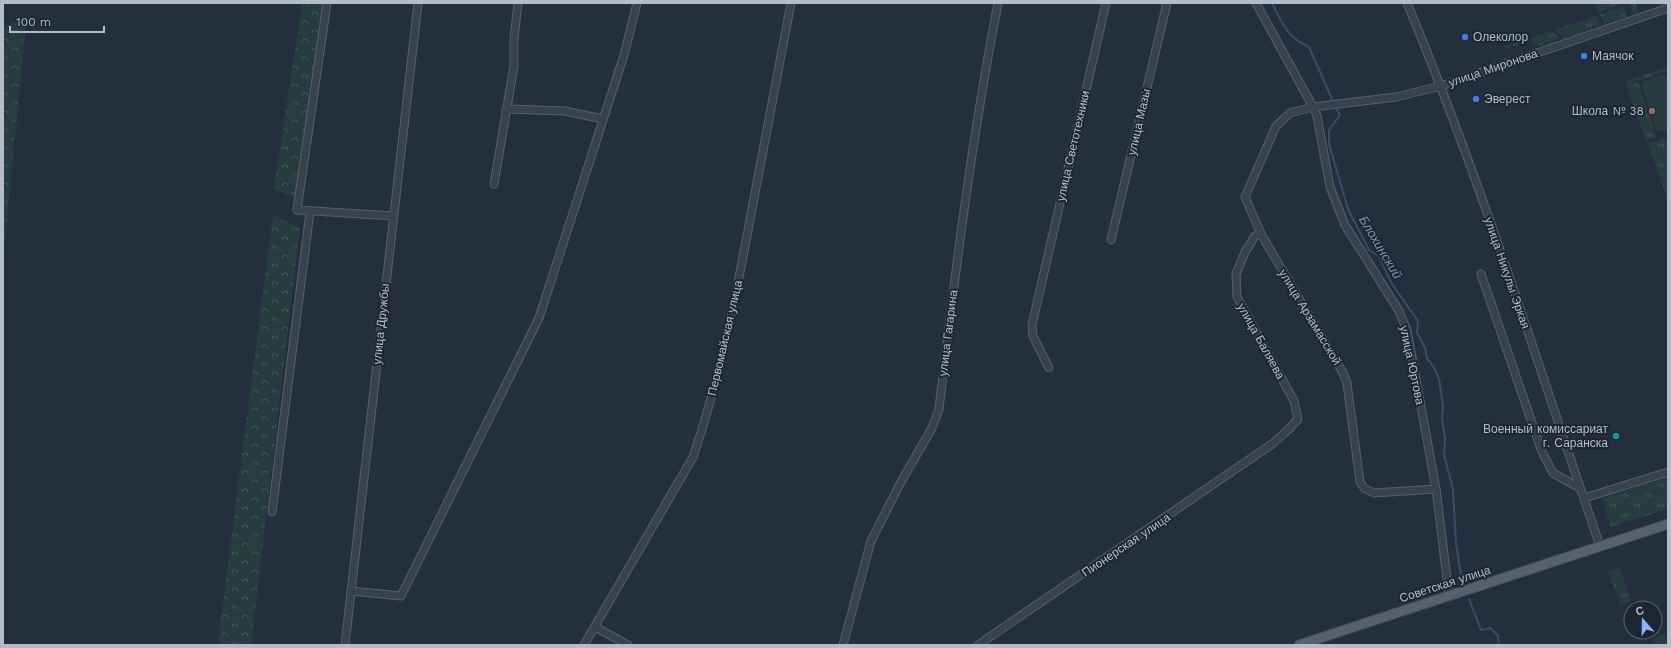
<svg xmlns="http://www.w3.org/2000/svg" width="1671" height="648" font-family="'Work Sans',sans-serif">
	<style>
		.grass { fill: url(#grass-tufts) }
		.forest { fill: url(#forest-crowns) }
		.pitch { fill: #263c3f }
		.lines { fill: none; stroke-linecap: round; stroke-linejoin: round }
		.stream { stroke: #394c67; stroke-width: 2 }
		.minor-casing { stroke: #565f6c; stroke-width: 9 }
		.major-casing { stroke: #414a57; stroke-width: 11 }
		.minor { stroke: #38414e; stroke-width: 7 }
		.major { stroke: #56606e; stroke-width: 9 }
		.shop-dot { fill: #3f7fe0; stroke: #1d2633; stroke-width: 1.5 }
		.education-dot { fill: #8d6e63; stroke: #1d2633; stroke-width: 1.5 }
		.culture-dot { fill: #0f9aa8; stroke: #1d2633; stroke-width: 1.5 }
		.labels { text-anchor: middle; stroke-width: 4; stroke-linejoin: round; paint-order: stroke }
		.poi-label { font-size: 12px; fill: #b4bcc9; stroke: #1d2633; text-anchor: start }
		.street-label { font-size: 12px; fill: #b4bcc9; stroke: #1d2633 }
		.water-label { font-size: 13px; font-style: italic; fill: #7c92b1; stroke: #1d2633 }
	</style>
	<defs>
		<pattern id="grass-tufts" width="24" height="20" patternUnits="userSpaceOnUse"><rect width="24" height="20" fill="#263c3f"/><path d="M3 7l-1-3M5 7V3M7 7l1-3M15 17l-1-3M17 17v-4M19 17l1-3" fill="none" stroke="#435659"/></pattern>
		<pattern id="forest-crowns" width="20" height="18" patternUnits="userSpaceOnUse"><rect width="20" height="18" fill="#263c3f"/><path d="M2 6a3 3 0 1 1 6 0M12 15a3 3 0 1 1 6 0" fill="none" stroke="#435659"/></pattern>
	</defs>
	<rect width="100%" height="100%" fill="#242f3e"/>
	<g class="grass">
		<path d="M1595,3h28l-24,9z"/>
		<path d="M1636,3l3,10 -5,1 -2,-1 -2,-8z"/>
		<path d="M1624,6l2,11 -22,7 -4,-10z"/>
		<path d="M1597,16l4,9 -37,13 -10,-8z"/>
		<path d="M1551,31l9,7 -18,7h-6l-7,-4 -24,8 -1,-3z"/>
		<path d="M1668,66v7l-1,-2 -29,10 19,56 -11,4 -21,-59z"/>
		<path d="M1668,137v64l-20,-57z"/>
		<path d="M1668,477v32l-58,18 -7,-29z"/>
		<path d="M1619,567l12,34 -11,4 -12,-34z"/>
	</g>
	<g class="forest">
		<path d="M302,3h23l-26,196 -25,-10z"/>
		<path d="M15,20l11,6 -23,232v-230z"/>
		<path d="M273,215l27,13 -49,417h-29l-4,-4z"/>
	</g>
	<g class="pitch">
		<path d="M1661,75l6,2 1,2v52l-6,1 -6,-3 -14,-43 2,-5z"/>
		<path d="M1664,634l4,11h-12l-3,-7z"/>
	</g>
	<g class="lines">
		<g class="stream">
			<path d="M1272,3c10,20 16,35 37,44l23,52"/>
			<path d="M1336,108l4,7 -11,15v14l19,65 21,41 10,6 13,28 26,37 -1,12 8,15 2,10 7,10 5,11 4,26 -1,14 3,20 -1,16 9,34 3,55 6,37"/>
			<path d="M1469,599l12,31 10,-2 7,8 1,9"/>
		</g>
		<defs>
			<g id="minor">
				<path d="M327,3l-30,207 96,6"/>
				<path d="M1256,3l57,104 4,9 13,71 15,38 54,86 8,19 29,159 13,106"/>
				<path d="M1407,3c74,177 131,362 193,543"/>
				<path d="M506,109l59,2 38,8"/>
				<path d="M494,184l20,-118v-28l4,-35"/>
				<path d="M1111,240l56,-237"/>
				<path d="M1481,274l61,178 11,21 27,15"/>
				<path d="M1049,368l-16,-32 -1,-11 74,-322"/>
				<path d="M1436,489l-62,4 -9,-4 -5,-7 -13,-99 -4,-10 -82,-139 -16,-37 31,-71 14,-13 23,-6 83,-10 45,-11 227,-78"/>
				<path d="M1584,498l84,-26"/>
				<path d="M272,512l38,-300"/>
				<path d="M351,591l50,5 138,-278 85,-263 13,-52"/>
				<path d="M595,627l33,18"/>
				<path d="M345,645l73,-642"/>
				<path d="M584,645l109,-188c27,-79 43,-161 58,-243 14,-71 27,-141 40,-211"/>
				<path d="M843,645l28,-104 31,-61 30,-52 7,-19c16,-136 33,-272 59,-406"/>
				<path d="M978,645l294,-201 17,-15 9,-10 -4,-18 -57,-104 -1,-23 9,-22 10,-16 6,-2"/>
			</g>
			<path id="major" d="M1299,645l369,-121"/>
		</defs>
		<use href="#minor" class="minor-casing"/>
		<use href="#major" class="major-casing"/>
		<use href="#minor" class="minor"/>
		<use href="#major" class="major"/>
	</g>
	<g class="shop-dot">
		<circle cx="1465" cy="37" r="4"/>
		<circle cx="1584" cy="56" r="4"/>
		<circle cx="1476" cy="99" r="4"/>
	</g>
	<circle class="education-dot" cx="1652" cy="111" r="4"/>
	<circle class="culture-dot" cx="1616" cy="436" r="4"/>
	<g class="labels">
		<g class="poi-label">
			<text x="1473" y="41">Олеколор</text>
			<text x="1592" y="60">Маячок</text>
			<text x="1484" y="103">Эверест</text>
			<text x="1644" y="115" text-anchor="end">Школа № 38</text>
			<text x="1608" y="433" text-anchor="end">Военный комиссариат<tspan x="1608" dy="14">г. Саранска</tspan></text>
		</g>
		<g class="street-label">
			<text transform="translate(1493 68) rotate(-19)" y="4">улица Миронова</text>
			<text transform="translate(1139 122) rotate(-77)" y="4">улица Мазы</text>
			<text transform="translate(1073 146) rotate(-77)" y="4">улица Светотехники</text>
			<text transform="translate(1507 273) rotate(71)" y="4">улица Никулы Эркая</text>
			<text transform="translate(1310 317) rotate(59)" y="4">улица Арзамасской</text>
			<text transform="translate(381 324) rotate(-84)" y="4">улица Дружбы</text>
			<text transform="translate(948 333) rotate(-83)" y="4">улица Гагарина</text>
			<text transform="translate(725 338) rotate(-77)" y="4">Первомайская улица</text>
			<text transform="translate(1261 341) rotate(61)" y="4">улица Баляева</text>
			<text transform="translate(1412 365) rotate(78)" y="4">улица Юртова</text>
			<text transform="translate(1126 545) rotate(-34)" y="4">Пионерская улица</text>
			<text transform="translate(1445 584) rotate(-18)" y="4">Советская улица</text>
		</g>
		<g class="water-label">
			<text transform="translate(1381 247) rotate(59)" y="5">Блохинский</text>
		</g>
	</g>
	<rect width="1671" height="648" fill="none" stroke="#b4bcc9" stroke-width="8"/>
	<g transform="translate(1643 620) rotate(340)"><circle r="19" fill="#1d2633" stroke="#59626f"/>
	<path d="M0-3L7 15L0 10L-7 15Z" fill="#8ab4f8"/>
	<text y="-6" font-size="11" font-weight="bold" text-anchor="middle" fill="#b4bcc9">С</text>
	</g>
	<path d="M10 26v6h94v-6" fill="none" stroke="#b4bcc9" stroke-width="2"/>
	<text x="16" y="26" font-size="12" fill="#b4bcc9" stroke="#1d2633" stroke-width="3" paint-order="stroke">100 m</text>
</svg>
